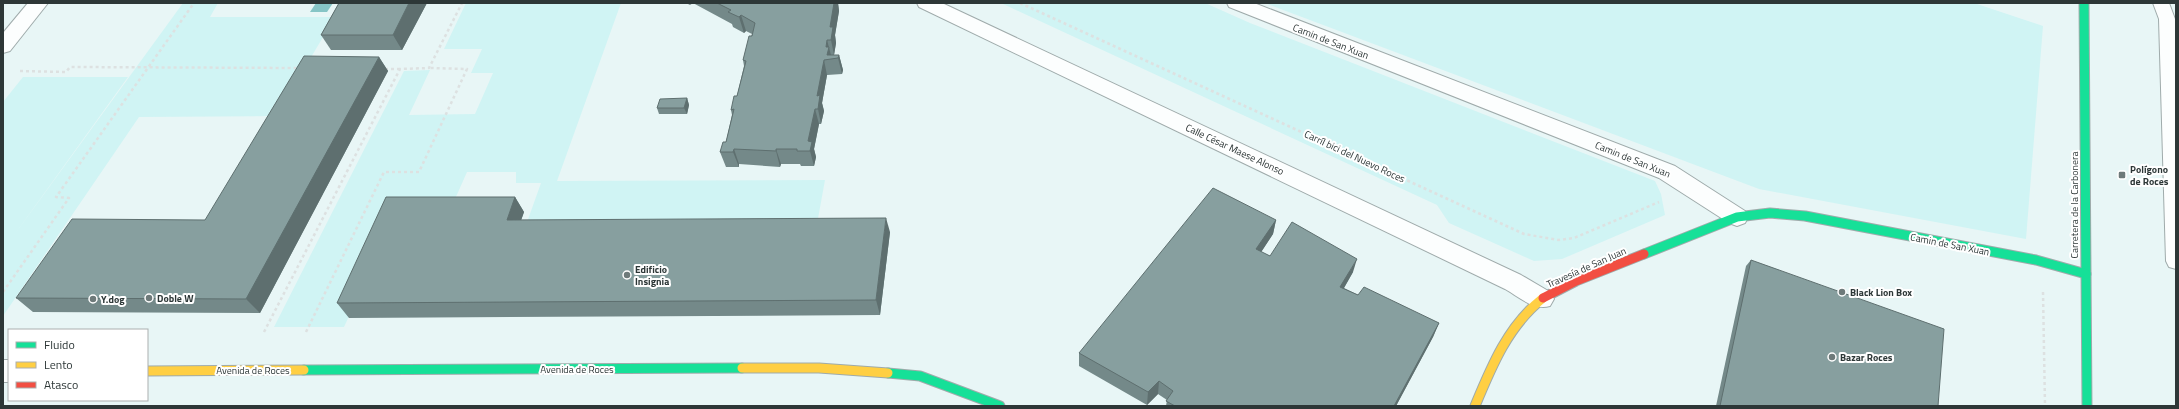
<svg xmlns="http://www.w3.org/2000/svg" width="2179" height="409" font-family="'Titillium Web',sans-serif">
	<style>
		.green { fill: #d0f4f4 }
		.water { fill: #86c5c6 }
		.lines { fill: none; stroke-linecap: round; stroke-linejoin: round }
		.lane-casing { stroke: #9fabab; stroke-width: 2 }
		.street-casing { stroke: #9fabab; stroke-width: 2 }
		.fast-casing { stroke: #9fabab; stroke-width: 11 }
		.slow-casing { stroke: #9fabab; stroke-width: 11 }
		.jam-casing { stroke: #9fabab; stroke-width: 11 }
		.path { stroke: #dde1e1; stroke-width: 2.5; stroke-dasharray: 3 3; stroke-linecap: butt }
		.lane { fill: #fcfefe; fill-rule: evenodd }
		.street { fill: #fcfefe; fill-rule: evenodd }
		.fast { stroke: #16e098; stroke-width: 9 }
		.slow { stroke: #ffcf43; stroke-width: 9 }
		.jam { stroke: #f24e42; stroke-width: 9 }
		.wall { fill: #748989 }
		.shaded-wall { fill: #5e6f6f }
		.building { fill: #879f9f; stroke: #5e6f6f }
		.poi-dot { fill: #6e7a7a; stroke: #fff; stroke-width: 1.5 }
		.labels { text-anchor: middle; stroke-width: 4; stroke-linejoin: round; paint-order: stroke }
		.street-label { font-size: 10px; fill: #2d3737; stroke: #fff }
		.poi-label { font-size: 10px; font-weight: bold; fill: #2d3737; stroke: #fff; text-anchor: start }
	</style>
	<rect width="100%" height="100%" fill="#e8f6f6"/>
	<g class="green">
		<path d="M183,3h35l-8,14h125l-59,99 -137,1 -136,199v-214l20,-25h105l-116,161z"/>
		<path d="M466,3h155l-64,178 268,-1 -8,44 -291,1 15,-42h-25v-11h-49l-16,36h-52l-55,119h-70l130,-256 26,-1 -21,45 66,-1 18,-41h-22l11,-24h-38z"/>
		<path d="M1001,3h204l45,20 405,158 6,13 4,21 -103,44 -28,2 -85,-38 -12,-18z"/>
		<path d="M1265,3h709l69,23 -17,213 -267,-50z"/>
	</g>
	<path class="water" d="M316,3h17l-6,9h-17z"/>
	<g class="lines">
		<defs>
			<path id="lane" d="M2153,3h16l6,16 1,250 -7,-2 -3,-6 -7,-242z"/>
			<g id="street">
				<path d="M28,3h20l-38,48 -7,2v-20z"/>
				<path d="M917,3h25l579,272 29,17 4,7 -4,7c-16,5 -31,-9 -45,-17l-586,-282z"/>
				<path d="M1227,3h27l421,163 70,45 3,6 -3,6 -8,3 -8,-3 -70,-45 -430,-171z"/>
				<rect x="3" y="360" width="6" height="22"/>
			</g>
			<g id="fast">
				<path d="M2084,3l3,403"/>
				<path d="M1644,254l93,-37 33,-4 35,3 231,44 50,14"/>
				<path d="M304,370l438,-2"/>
				<path d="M888,373l32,3 80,30"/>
			</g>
			<g id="slow">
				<path d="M742,368h77l69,5"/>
				<path d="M147,371l157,-1"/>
				<path d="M1475,406c17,-41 33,-80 68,-108"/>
			</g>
			<path id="jam" d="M1543,298l33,-17 68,-27"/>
		</defs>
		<use href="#lane" class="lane-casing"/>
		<use href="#street" class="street-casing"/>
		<use href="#fast" class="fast-casing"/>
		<use href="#slow" class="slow-casing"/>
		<use href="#jam" class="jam-casing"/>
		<g class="path">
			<path d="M1020,3l504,231 35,6 15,-2 85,-36"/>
			<path d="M385,69h15"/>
			<path d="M20,71l46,1 4,-5 230,1"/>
			<path d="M3,292l66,-94 -13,-1 138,-194"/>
			<path d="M2043,292l2,114"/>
			<path d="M264,332l136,-263 29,-1 33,-65"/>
			<path d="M306,332l78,-160h35l48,-103 -38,-1"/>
		</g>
		<use href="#lane" class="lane"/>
		<use href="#street" class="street"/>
		<use href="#fast" class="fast"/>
		<use href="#slow" class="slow"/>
		<use href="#jam" class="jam"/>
	</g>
	<g class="wall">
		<path d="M339,3h88l-25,47h-71l-10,-15z"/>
		<path d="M686,3h152l1,8 -4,24 1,8 -2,12h5l4,15 -1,4 -15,1 -5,28 2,8 -3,13h-2l-5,25 2,8 -2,9h-13l-1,-2h-19l-1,3 -41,-3v3h-13l-6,-15 6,-10 6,-27 -1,-5 6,-14 7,-30 -1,-6 9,-26 -6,-3 -2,2 -11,-6 -1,-3 -39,-21 -3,2z"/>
		<path d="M379,57l9,14 -128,242 -227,-1 -17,-14 189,-78z"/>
		<path d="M687,98l2,7 -2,9h-28l-2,-6z"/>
		<path d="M515,197l9,15 -3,8 369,12 -10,83 -531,3 -12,-15z"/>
		<path d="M1276,220l-3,14 -12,18 9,4 83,16 -9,16 14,7 81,28 -6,14 -37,69h-230l1,-6 -9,-6 -11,11 -68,-39v-13z"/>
		<path d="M1751,260l187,146h-222l30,-140z"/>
	</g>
	<g class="shaded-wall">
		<path d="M409,3h18l-25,47 -9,-15z"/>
		<path d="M834,3h4l1,8 -4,24 1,8 -2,12 -3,-15 -1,-13z"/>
		<path d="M741,15l5,16 -2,2 -5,-16z"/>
		<path d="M827,40l5,19 -5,-4 -1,-8z"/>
		<path d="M839,55l4,15 -1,4 -4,-16z"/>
		<path d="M379,57l9,14 -128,242 -14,-14z"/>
		<path d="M824,60l3,15 -5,28 2,8 -3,13 -3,-15 -1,-13z"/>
		<path d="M687,98l2,7 -2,9 -3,-6z"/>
		<path d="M815,109l4,15 -5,25 2,8 -2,9 -4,-15 -2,-10z"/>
		<path d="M734,149l5,15v3l-6,-15z"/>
		<path d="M776,149l5,15 -1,3 -4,-16z"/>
		<path d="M515,197l9,15 -8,23 -9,-15z"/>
		<path d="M886,218l4,14 -10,83 -4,-15z"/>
		<path d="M1276,220l-3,14 -19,29 2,-14z"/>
		<path d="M1357,259l-4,13 -16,28 3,-13z"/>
		<path d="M1439,323l-6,14 -37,69h-2z"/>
		<path d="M1159,381l-1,13 -11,11 1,-13z"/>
	</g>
	<g class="building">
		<path d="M339,3h70l-16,32h-72z"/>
		<path d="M717,3h117l-4,24h3l-2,13h-4l-1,7h3l-2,8h12l-1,3 -14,2 -7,36 3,-1 -2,14h-3l-7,32 4,1 -2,9h-13v-2h-21v2l-42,-2 -1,3h-13l3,-10h3l8,-33 -3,1 3,-14h3l9,-35 -3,-1 6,-24h3l3,-13 -14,-8 -2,2 -11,-5 3,-2z"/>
		<path d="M304,56l75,1 -133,242 -230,-1 56,-79 133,1z"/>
		<path d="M687,98l-3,10h-27l3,-9z"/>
		<path d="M1213,188l63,32 -20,29 14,7 22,-34 65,37 -17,28 18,8 6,-8 75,36 -45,83h-219l-9,-5 7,-10 -14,-10 -11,11 -69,-39z"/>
		<path d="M386,197h129l-8,23 379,-2 -10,82 -539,3z"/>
		<path d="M1751,260l193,69 -6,77h-218z"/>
	</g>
	<g class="poi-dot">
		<rect x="2118" y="171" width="8" height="8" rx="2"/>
		<circle cx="627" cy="275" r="4"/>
		<circle cx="1842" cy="292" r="4"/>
		<circle cx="149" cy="298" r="4"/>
		<circle cx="93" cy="299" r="4"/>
		<circle cx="1832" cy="357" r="4"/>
	</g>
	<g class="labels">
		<g class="street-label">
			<text transform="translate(1331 41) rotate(21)" y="4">Camin de San Xuan</text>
			<text transform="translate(1235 149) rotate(25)" y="4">Calle César Maese Alonso</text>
			<text transform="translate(1355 156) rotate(25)" y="4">Carríl bici del Nuevo Roces</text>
			<text transform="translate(1633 159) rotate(22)" y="4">Camin de San Xuan</text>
			<text transform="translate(2074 205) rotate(-90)" y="4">Carretera de la Carbonera</text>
			<text transform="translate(1950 244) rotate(11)" y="4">Camin de San Xuan</text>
			<text transform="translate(1586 267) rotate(-24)" y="4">Travesía de San Juan</text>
			<text x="577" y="373">Avenida de Roces</text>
			<text x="253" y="374">Avenida de Roces</text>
		</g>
		<g class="poi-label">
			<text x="2130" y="173">Polígono<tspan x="2130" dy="12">de Roces</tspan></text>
			<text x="635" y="273">Edificio<tspan x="635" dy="12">Insignia</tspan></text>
			<text x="1850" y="296">Black Lion Box</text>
			<text x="157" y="302">Doble W</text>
			<text x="101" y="303">Y.dog</text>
			<text x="1840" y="361">Bazar Roces</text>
		</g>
	</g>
	<rect width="2179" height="409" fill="none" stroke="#2d3737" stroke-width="8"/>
	<rect x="8" y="329" width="140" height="72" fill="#ffffff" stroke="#abafaf"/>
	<rect x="16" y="342" width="20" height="6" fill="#16e098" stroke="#abafaf"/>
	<text x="44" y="349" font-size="12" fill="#2d3737">Fluido</text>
	<rect x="16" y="362" width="20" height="6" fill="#ffcf43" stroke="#abafaf"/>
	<text x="44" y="369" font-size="12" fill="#2d3737">Lento</text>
	<rect x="16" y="382" width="20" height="6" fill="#f24e42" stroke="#abafaf"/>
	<text x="44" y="389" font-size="12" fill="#2d3737">Atasco</text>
</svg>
